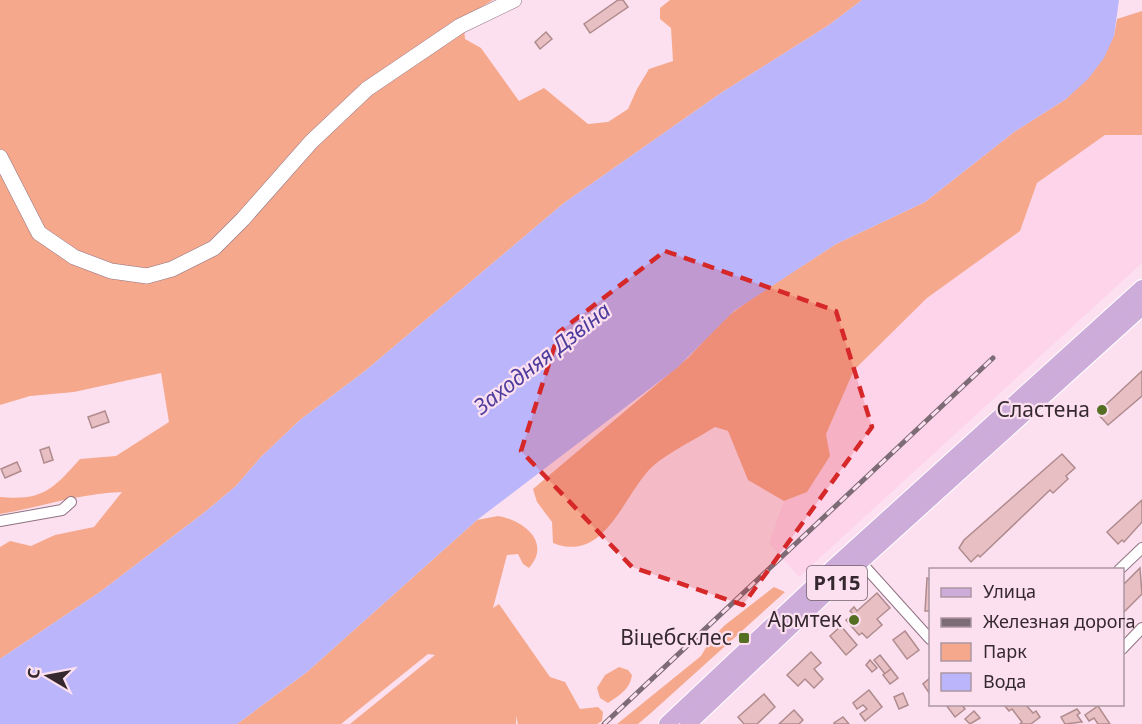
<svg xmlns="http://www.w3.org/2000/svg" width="1142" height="724" font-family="'Noto Sans',sans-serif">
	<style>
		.built { fill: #fed4eb }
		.green { fill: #f5a88c }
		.water { fill: #bbb6fb }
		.building { fill: #e8c0c4; stroke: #b08b8e; stroke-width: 1.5 }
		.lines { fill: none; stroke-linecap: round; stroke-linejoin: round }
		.street-casing { stroke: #907283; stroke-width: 12 }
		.secondary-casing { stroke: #907283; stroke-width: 16 }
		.primary-casing { stroke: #fff; stroke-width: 18 }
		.street { stroke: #fff; stroke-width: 10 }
		.secondary { stroke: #fff; stroke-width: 15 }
		.primary { stroke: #cdacda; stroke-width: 16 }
		.rail-casing { stroke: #7d6b75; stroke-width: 5 }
		.rail { stroke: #fce0ef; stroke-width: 3; stroke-dasharray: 9; stroke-linecap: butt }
		.marked { fill: #d62828; fill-opacity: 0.2; stroke: #d62828; stroke-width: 4.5; stroke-dasharray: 12 8; stroke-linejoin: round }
		.poi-dot { fill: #546f22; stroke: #fce0ef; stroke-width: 2 }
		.labels { text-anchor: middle; stroke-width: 4.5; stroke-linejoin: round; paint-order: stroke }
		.shield { fill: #fce0ef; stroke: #715f69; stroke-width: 1.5 }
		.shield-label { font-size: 20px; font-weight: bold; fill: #35282f }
		.poi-label { font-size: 21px; fill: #35282f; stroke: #fce0ef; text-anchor: end }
		.water-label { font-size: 22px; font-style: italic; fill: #4e3d9d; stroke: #fce0ef }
	</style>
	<rect width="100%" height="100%" fill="#fce0ef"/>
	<path class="built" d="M1105,135h37v128l-343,314 -30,-34 15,-42 23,-9 19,-58 28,-64 73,-72 93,-67 17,-48z"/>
	<g class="green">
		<path d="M0,0h493l-30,18 2,21 16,9 38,53 25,-13 44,36 20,-2 20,-13 9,-20 12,-20 24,-8 -2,-33 -11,-9v-11l10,-8h192l-33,25 -108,68 -157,110 -199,168 -65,49 -39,37 -25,29 -31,26 -105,80 -100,67v-112l10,-6 21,5 24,-11 39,-8 28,-35c-41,1 -81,15 -122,22v-17c43,4 53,-8 80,-38l36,-3 53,-34 -8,-49 -87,19 -44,4 -30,9z"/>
		<path d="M1142,11v124h-37l-68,48 -17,48 -93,67 -73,72 -28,64 4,22 -23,36 -23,9 -36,-21 -20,-49 -13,-4c-19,12 -46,25 -62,39 -30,28 -47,98 -100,77l-1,-21 -15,-20 -4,-13 156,-132 35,-38 26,-19 86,-56 89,-42 89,-70 52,-33 48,-63 3,-17z"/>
		<path d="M498,516c25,4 54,26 31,52l-6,-4 -5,-10 -11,1 -14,53 6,-4 51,73 15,5 15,27 18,-2 5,5 -1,9 -5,3h-79l-2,-8v8h-166l85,-69 -7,-1 -87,70h-104l70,-52 170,-152z"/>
		<path d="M774,587l11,5 -133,120 -14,12h-21l84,-68 10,-17 14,-14z"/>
		<path d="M619,667l9,3 4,5c-2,14 -12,20 -24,28l-8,-5 -3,-10 8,-13z"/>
	</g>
	<path class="water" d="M862,0h257l-5,36 -10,22 -16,21 -22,20 -52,33 -89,70 -89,42 -102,67 -57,57 -200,152 -170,152 -70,52h-237v-65l100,-67 105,-80 31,-26 25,-29 39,-37 65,-49 199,-168 157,-110 108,-68z"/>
	<g class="building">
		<path d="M618,0h5l5,7 -38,26 -6,-9z"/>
		<path d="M546,32l6,7 -12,10 -5,-7z"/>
		<path d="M1142,371v25l-34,29 -11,-12z"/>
		<path d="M105,411l4,11 -17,6 -4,-11z"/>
		<path d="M49,447l4,13 -9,3 -4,-13z"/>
		<path d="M1062,454l13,14 -9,8 2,3 -15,14 -3,-3 -70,67 -2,-2 -7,7 -12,-14 5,-8z"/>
		<path d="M17,462l4,9 -16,7 -4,-9z"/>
		<path d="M1142,500v22l-18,20 -2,-2 -4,4 -11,-12z"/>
		<path d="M1140,568l2,26 -20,20v-28z"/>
		<path d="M927,578l3,1v32h-5z"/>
		<path d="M877,593l13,15 -13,11 5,6 -15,13 -5,-5 -3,2 -13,-15 7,-6 -3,-3 4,-4 3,4z"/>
		<path d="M841,626l16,19 -11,10 -16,-19z"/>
		<path d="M905,631l14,19 -12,9 -14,-19z"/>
		<path d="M811,652l10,11 -7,6 9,10 -9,9 -9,-9 -7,7 -11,-11z"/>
		<path d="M880,655l11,14 -6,5 -11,-14z"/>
		<path d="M870,660l7,8 -5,4 -6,-7z"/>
		<path d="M891,669l7,9 -8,6 -7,-9z"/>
		<path d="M930,678v16l-7,-10z"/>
		<path d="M869,690l13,17 -17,14 -5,-7 7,-5 -4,-4 -6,4 -4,-6z"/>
		<path d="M903,693l5,12 -9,4 -5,-12z"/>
		<path d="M764,694l11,13 -18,17h-13l-6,-7z"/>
		<path d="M961,704l4,5 -10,8 -9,-12z"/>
		<path d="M1007,704h18l8,9 3,-2 4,6 -9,7h-11l2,-2 -10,-13 -3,2 -4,-5z"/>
		<path d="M1098,706l12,18h-12l-4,-6 -5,3 -4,-6z"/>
		<path d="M1077,709l3,4 -3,2 5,7 -17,2 -4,-7z"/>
		<path d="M794,710l9,10 -4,4h-20z"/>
		<path d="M974,711l6,7 -10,6 -5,-5z"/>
		<path d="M843,717l6,7h-15v-1z"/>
	</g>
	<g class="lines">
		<defs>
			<g id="street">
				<path d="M0,521l62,-11 9,-8"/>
				<path d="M858,559l72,80"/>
				<path d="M1119,570l23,-22"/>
				<path d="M1122,649l20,-21"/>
			</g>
			<path id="secondary" d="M0,157l39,76 35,24 37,14 36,5 25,-7 42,-21 29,-29 68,-77 56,-53 93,-63 54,-26"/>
			<g id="primary">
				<path d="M667,724l168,-158 307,-278"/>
				<path d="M688,724l149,-141 305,-276"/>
			</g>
		</defs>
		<use href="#street" class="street-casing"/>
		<use href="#secondary" class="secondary-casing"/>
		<use href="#primary" class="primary-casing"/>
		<use href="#street" class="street"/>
		<use href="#secondary" class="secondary"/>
		<use href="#primary" class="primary"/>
		<defs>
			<path id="rail" d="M604,724l389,-366"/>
		</defs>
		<use href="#rail" class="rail-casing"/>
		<use href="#rail" class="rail"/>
	</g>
	<path class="marked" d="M665,251l171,60 36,116 -129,178 -111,-38 -111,-116 38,-119z"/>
	<g class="poi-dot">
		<circle cx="1102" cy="410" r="6"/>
		<circle cx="854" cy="620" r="6"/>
		<rect x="738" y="632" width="12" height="12" rx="3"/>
	</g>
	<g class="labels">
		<rect class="shield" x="807" y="566" width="60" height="34" rx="4.5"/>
		<g class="shield-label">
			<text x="837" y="590">Р115</text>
		</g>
		<g class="poi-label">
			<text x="1090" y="417">Сластена</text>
			<text x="842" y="627">Армтек</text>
			<text x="732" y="645">Віцебсклес</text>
		</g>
		<g class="water-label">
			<text transform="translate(542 358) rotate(-38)" y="8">Заходняя Дзвіна</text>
		</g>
	</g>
	<rect x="929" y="568" width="195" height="138" fill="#fce0ef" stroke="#ac96a2" stroke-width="1.5"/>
	<rect x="941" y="588" width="30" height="9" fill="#cdacda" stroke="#ac96a2" stroke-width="1.5"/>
	<text x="983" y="598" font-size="18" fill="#35282f">Улица</text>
	<rect x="941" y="618" width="30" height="9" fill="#7d6b75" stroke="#ac96a2" stroke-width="1.5"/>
	<text x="983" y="628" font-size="18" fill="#35282f">Железная дорога</text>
	<rect x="941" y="643" width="30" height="18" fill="#f5a88c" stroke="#ac96a2" stroke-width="1.5"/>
	<text x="983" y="658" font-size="18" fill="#35282f">Парк</text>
	<rect x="941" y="673" width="30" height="18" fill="#bbb6fb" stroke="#ac96a2" stroke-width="1.5"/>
	<text x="983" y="688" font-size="18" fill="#35282f">Вода</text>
	<g transform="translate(48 676) rotate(280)" stroke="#fce0ef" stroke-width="4.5" paint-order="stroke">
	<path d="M0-4.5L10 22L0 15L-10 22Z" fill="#35282f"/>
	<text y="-9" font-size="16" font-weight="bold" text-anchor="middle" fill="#35282f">С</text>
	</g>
</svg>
